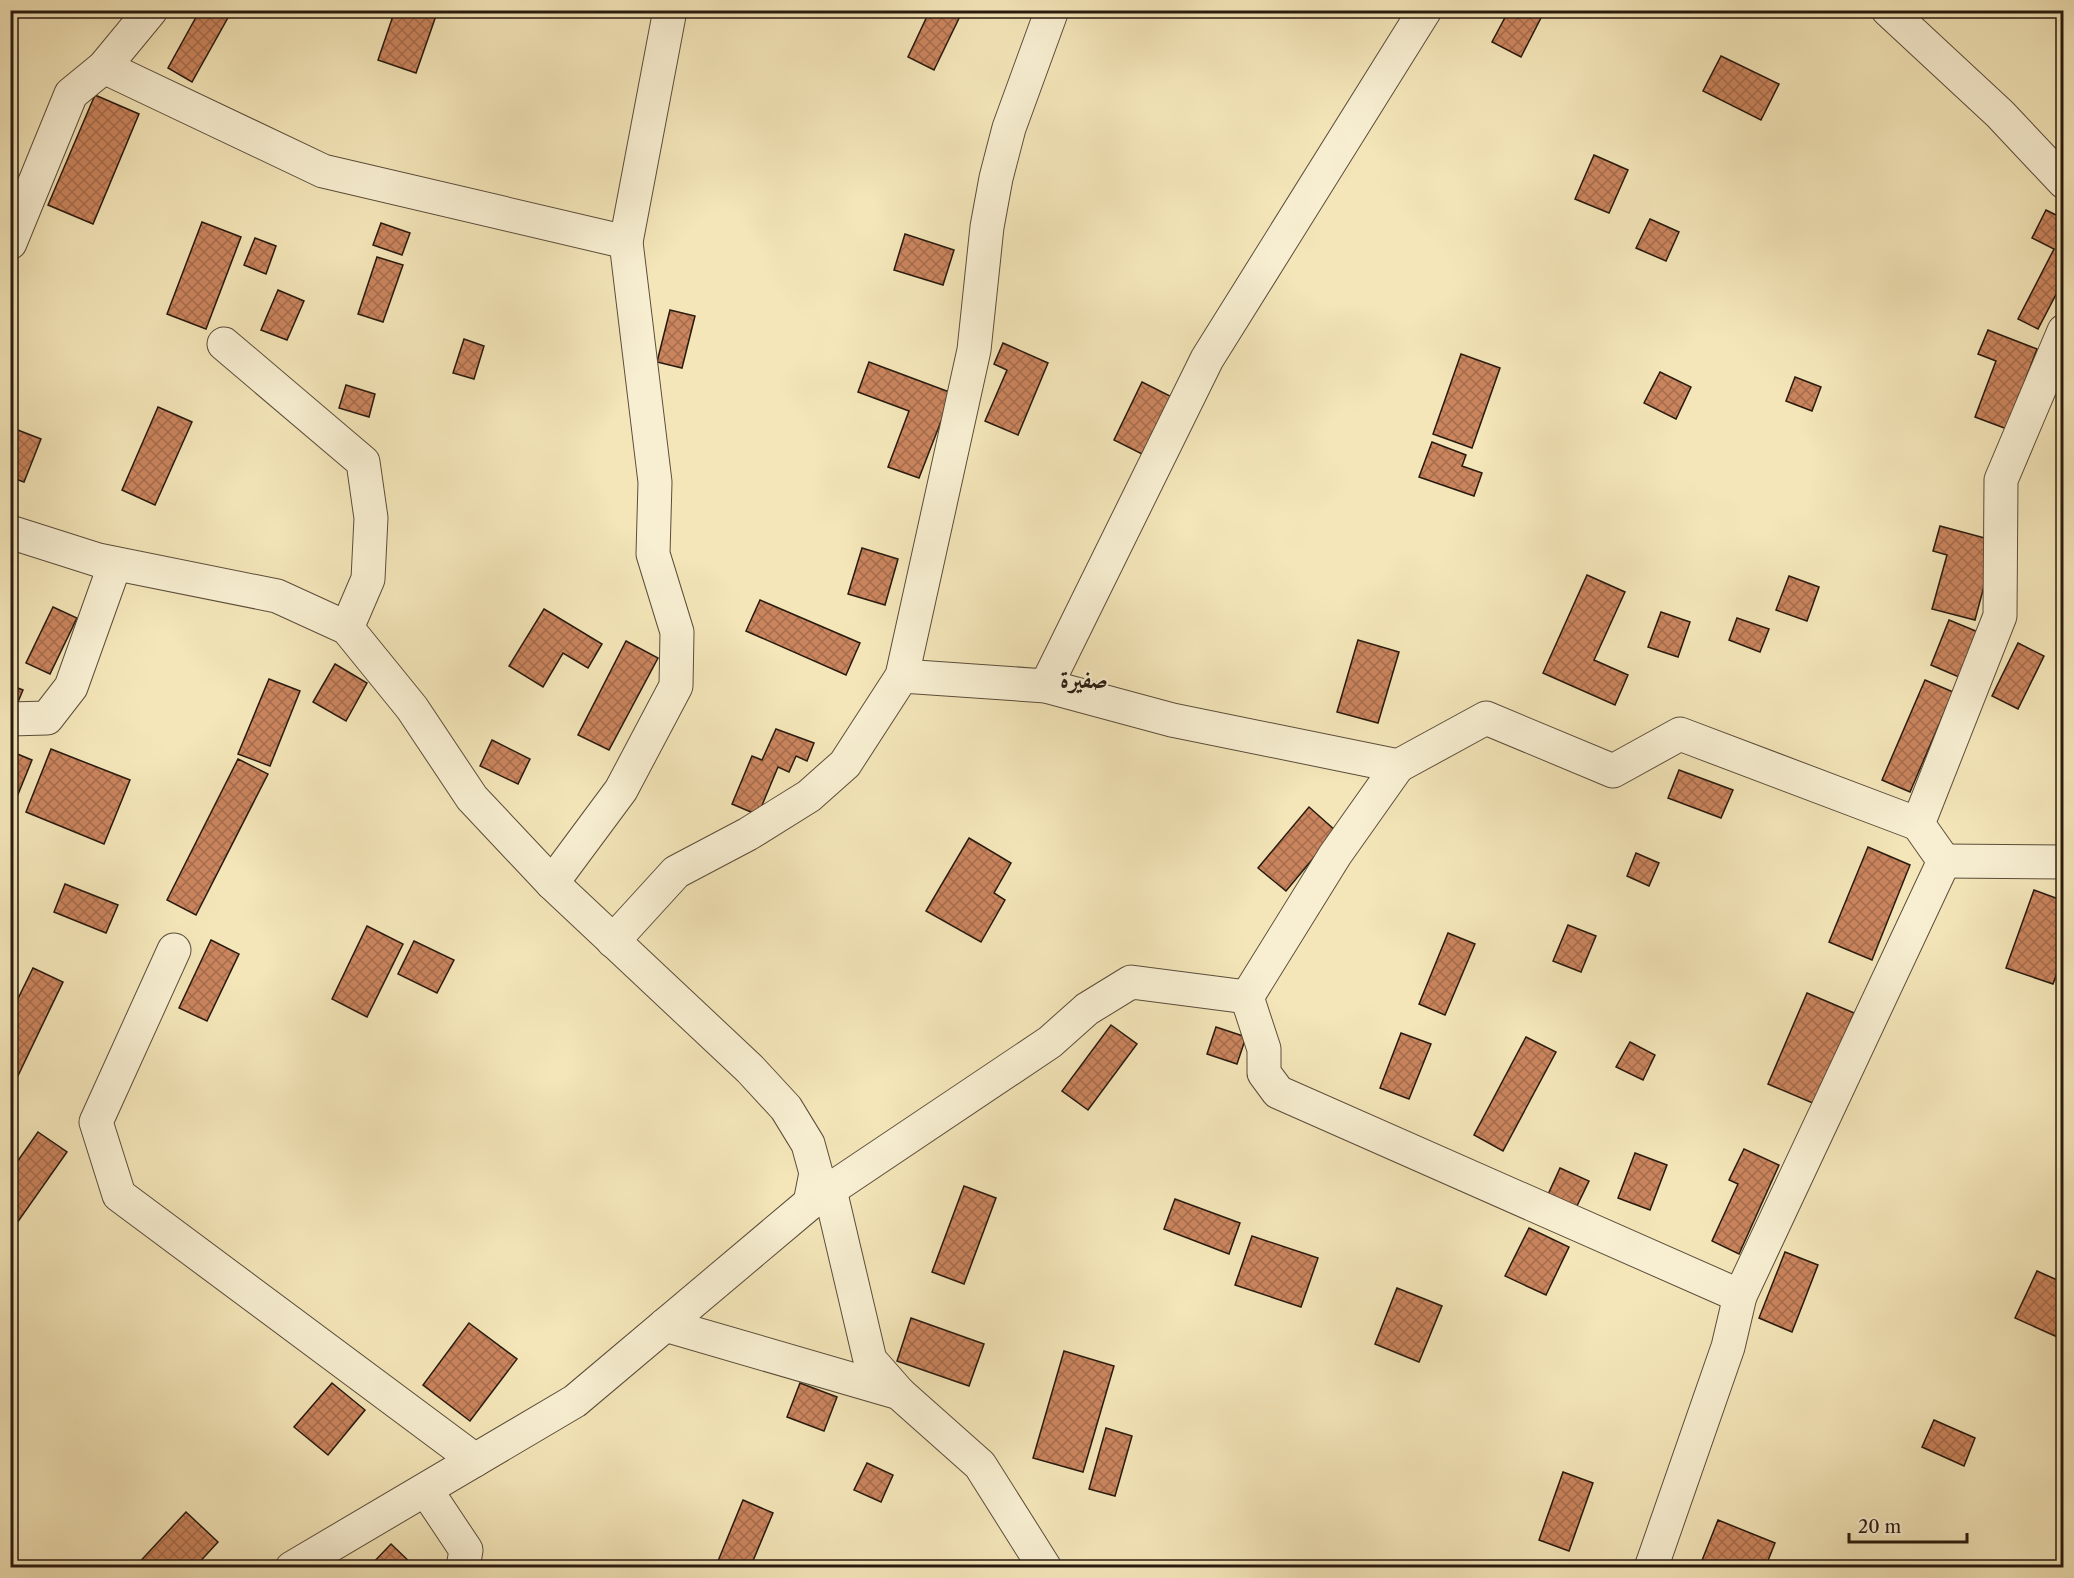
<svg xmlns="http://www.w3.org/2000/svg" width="2074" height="1578" font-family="'Libre Caslon Text',Amiri,serif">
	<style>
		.building { fill: url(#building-cross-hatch); stroke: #281a0f; stroke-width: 1.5 }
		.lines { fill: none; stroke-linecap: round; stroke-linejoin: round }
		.minor-casing { stroke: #5b4d3a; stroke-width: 35 }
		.minor { stroke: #f8efd2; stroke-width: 33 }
		.labels { text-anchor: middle; stroke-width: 4.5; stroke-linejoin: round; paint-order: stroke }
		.quarter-label { font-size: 24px; font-weight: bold; fill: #281a0f; stroke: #f8efd2 }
	</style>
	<defs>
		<pattern id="building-cross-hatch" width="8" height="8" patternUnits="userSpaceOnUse" patternTransform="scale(1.5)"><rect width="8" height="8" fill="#cb855e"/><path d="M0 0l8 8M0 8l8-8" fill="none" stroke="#a56c4c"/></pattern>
	</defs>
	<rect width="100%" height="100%" fill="#f4e6b9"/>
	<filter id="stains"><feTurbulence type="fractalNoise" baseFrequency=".00333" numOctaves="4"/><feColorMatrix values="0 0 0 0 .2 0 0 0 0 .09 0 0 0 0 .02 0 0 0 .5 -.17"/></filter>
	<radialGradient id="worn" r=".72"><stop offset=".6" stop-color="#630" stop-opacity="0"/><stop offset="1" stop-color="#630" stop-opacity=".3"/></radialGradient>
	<g class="building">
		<path d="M200,10h23l7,4 -38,68 -24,-14z"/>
		<path d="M395,10h43l-22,63 -38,-13z"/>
		<path d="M930,10h33l-29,60 -26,-13z"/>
		<path d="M1509,10h36l-24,47 -29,-15z"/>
		<path d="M1721,56l58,28 -18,36 -58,-29z"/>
		<path d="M95,95l44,19 -46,110 -45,-19z"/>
		<path d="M1594,155l34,15 -19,43 -34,-14z"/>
		<path d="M2046,210l18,9v60l-26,50 -20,-10 36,-70 -22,-11z"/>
		<path d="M1650,219l29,13 -13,29 -30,-13z"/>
		<path d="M202,222l39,15 -35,92 -39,-15z"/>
		<path d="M381,223l29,10 -8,22 -29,-10z"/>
		<path d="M905,234l49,16 -11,35 -49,-15z"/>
		<path d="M255,238l21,8 -10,28 -22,-9z"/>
		<path d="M377,257l26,8 -20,57 -25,-8z"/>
		<path d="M278,290l26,11 -17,39 -26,-10z"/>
		<path d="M670,310l25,6 -13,52 -25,-6z"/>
		<path d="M1988,330l49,19 -30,80 -32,-12 21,-56 -18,-7z"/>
		<path d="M464,339l20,7 -10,33 -21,-6z"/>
		<path d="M1003,343l45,20 -30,72 -33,-14 22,-51 -13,-6z"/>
		<path d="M1461,354l39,14 -28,80 -39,-14z"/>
		<path d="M869,362l83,31 -33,85 -31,-11 21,-56 -51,-19z"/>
		<path d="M1660,372l31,15 -15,32 -32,-16z"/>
		<path d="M1795,377l26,10 -9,24 -26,-10z"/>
		<path d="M1142,382l34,17 -28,58 -34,-17z"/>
		<path d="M346,385l29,9 -6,23 -30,-9z"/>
		<path d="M158,407l34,15 -37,83 -33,-15z"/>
		<path d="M10,427l31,12 -17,43 -14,-5z"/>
		<path d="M1432,442l34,13 -4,11 20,7 -8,23 -55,-19z"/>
		<path d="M1940,526l56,15 -21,79 -43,-11 15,-54 -14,-4z"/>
		<path d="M862,548l36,11 -13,46 -37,-11z"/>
		<path d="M1587,575l38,17 -31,68 34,15 -13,30 -72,-32z"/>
		<path d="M1789,576l30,11 -12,34 -31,-11z"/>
		<path d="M760,600l100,43 -14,32 -100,-44z"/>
		<path d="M53,607l24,11 -27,56 -24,-11z"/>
		<path d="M544,609l58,35 -14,24 -25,-15 -20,34 -34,-21z"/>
		<path d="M1661,612l29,10 -12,35 -30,-10z"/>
		<path d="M1737,618l32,11 -9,23 -31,-12z"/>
		<path d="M1949,620l29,12 -19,45 -28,-12z"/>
		<path d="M1358,640l41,12 -21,71 -41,-11z"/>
		<path d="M626,641l32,17 -49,92 -31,-15z"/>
		<path d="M2018,643l26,13 -26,53 -26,-13z"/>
		<path d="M335,664l32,19 -21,38 -33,-19z"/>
		<path d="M269,679l31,12 -30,75 -32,-12z"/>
		<path d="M1925,680l28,12 -43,100 -28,-12z"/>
		<path d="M10,685l13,5 -8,19 -5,-2z"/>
		<path d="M776,729l38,14 -7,18 -11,-5 -7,16 -11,-5 -20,48 -26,-11 20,-48 10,4z"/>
		<path d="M492,740l38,19 -12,25 -38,-18z"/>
		<path d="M51,749l79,31 -26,64 -78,-32z"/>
		<path d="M10,751l22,9 -22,54z"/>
		<path d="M238,759l30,15 -72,141 -29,-15z"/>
		<path d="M1679,770l54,20 -12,28 -53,-20z"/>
		<path d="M1309,807l27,24 -50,60 -28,-23z"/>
		<path d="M969,838l42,25 -17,30 11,7 -24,42 -55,-31z"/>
		<path d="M1868,847l42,18 -38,95 -43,-18z"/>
		<path d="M1636,853l23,10 -10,23 -22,-10z"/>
		<path d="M65,884l53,21 -12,28 -52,-21z"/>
		<path d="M2034,890l30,11v52l-11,31 -47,-16z"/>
		<path d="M1568,925l28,11 -15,36 -28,-11z"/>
		<path d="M367,926l36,18 -36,73 -35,-18z"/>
		<path d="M1448,933l27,11 -30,71 -26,-11z"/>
		<path d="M211,940l28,14 -32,67 -28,-13z"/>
		<path d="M414,941l40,19 -17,33 -39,-19z"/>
		<path d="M33,968l30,14 -49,102 -4,-2v-67z"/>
		<path d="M1807,993l47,20 -39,91 -47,-20z"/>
		<path d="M1111,1025l26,19 -49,66 -26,-19z"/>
		<path d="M1216,1027l30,10 -9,27 -30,-10z"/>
		<path d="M1401,1033l30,11 -22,55 -29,-11z"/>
		<path d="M1526,1037l30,15 -53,99 -29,-16z"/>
		<path d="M1630,1042l25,13 -12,25 -27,-13z"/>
		<path d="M38,1132l29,20 -57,81v-61z"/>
		<path d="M1744,1149l35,16 -40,89 -27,-13 26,-57 -9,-4z"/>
		<path d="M1635,1153l32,12 -17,45 -32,-12z"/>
		<path d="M1560,1168l29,13 -15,31 -28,-13z"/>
		<path d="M964,1186l32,12 -32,86 -32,-12z"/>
		<path d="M1175,1199l65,24 -11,31 -65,-25z"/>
		<path d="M1529,1228l40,19 -23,48 -41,-19z"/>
		<path d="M1252,1236l66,22 -17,49 -66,-22z"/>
		<path d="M1785,1252l33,13 -26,67 -33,-14z"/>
		<path d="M2037,1271l27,12v57l-49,-22z"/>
		<path d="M1397,1288l45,18 -23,56 -44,-18z"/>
		<path d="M911,1318l73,26 -15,42 -72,-25z"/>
		<path d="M469,1323l48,36 -47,62 -47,-36z"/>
		<path d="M1064,1351l50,15 -31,106 -50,-14z"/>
		<path d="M332,1383l33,27 -37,45 -34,-28z"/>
		<path d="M800,1383l37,14 -13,34 -37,-14z"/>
		<path d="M1934,1420l41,18 -11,28 -42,-19z"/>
		<path d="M1106,1428l26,8 -17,60 -26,-7z"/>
		<path d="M867,1463l26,12 -12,27 -27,-12z"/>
		<path d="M1563,1472l30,11 -24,68 -30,-11z"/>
		<path d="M743,1500l30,13 -23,55h-17l-15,-7z"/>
		<path d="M186,1512l32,30 -24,26h-60z"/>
		<path d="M1718,1520l57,23 -10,25h-66z"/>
		<path d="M391,1544l22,21 -2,3h-43z"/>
	</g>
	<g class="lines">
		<defs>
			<g id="minor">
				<path d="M1888,10l112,104 64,68"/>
				<path d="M104,67l219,104 303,71"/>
				<path d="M10,243l61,-149 33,-27 47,-57"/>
				<path d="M224,344l139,118 8,56 -3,61 -21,49"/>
				<path d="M10,532l88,28 179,36 70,32 65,80 60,90 80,85 198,186 36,39 22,36 8,29 -6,30"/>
				<path d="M902,676l144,10 126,34 226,46 88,-48 127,53 67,-37 238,90"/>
				<path d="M1046,686l161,-327 218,-349"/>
				<path d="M10,719l37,-1 24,-31 44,-123"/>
				<path d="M1398,766l-63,89 -88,142 17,52v24l14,19 462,204"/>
				<path d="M1944,861l120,1"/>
				<path d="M552,883l69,-93 55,-104 1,-54 -24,-78 2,-72 -29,-240 44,-232"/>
				<path d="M613,941l63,-69 72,-38 61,-38 36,-32 57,-88 72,-326 13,-123 9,-49 13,-50 43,-118"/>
				<path d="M174,950l-78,172 23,73 356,265"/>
				<path d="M830,1190l40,170 29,33"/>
				<path d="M665,1325l234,68 81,72 65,103"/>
				<path d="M426,1490l40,60 -3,18"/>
				<path d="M292,1568l283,-167 235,-198 240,-161 37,-33 44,-27 116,15"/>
				<path d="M1651,1568l77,-221 12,-51 204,-435 -26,-37 82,-208 1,-136 63,-149"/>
			</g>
		</defs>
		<use href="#minor" class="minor-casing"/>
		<use href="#minor" class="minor"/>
	</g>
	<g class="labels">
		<g class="quarter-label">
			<text x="1084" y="688">صفيرة</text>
		</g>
	</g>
	<rect width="2074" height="1578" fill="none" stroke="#f4e6b9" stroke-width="36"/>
	<rect x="12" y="12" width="2050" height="1554" fill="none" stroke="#281a0f" stroke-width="3"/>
	<rect x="18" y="18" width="2038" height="1542" fill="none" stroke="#281a0f" stroke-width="1.5"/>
	<path d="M1849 1533v9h118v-9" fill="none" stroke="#281a0f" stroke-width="3"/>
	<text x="1858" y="1533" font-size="18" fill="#281a0f" stroke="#f8efd2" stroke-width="4.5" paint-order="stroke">20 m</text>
	<rect width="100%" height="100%" filter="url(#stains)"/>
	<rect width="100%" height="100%" fill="url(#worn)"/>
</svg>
